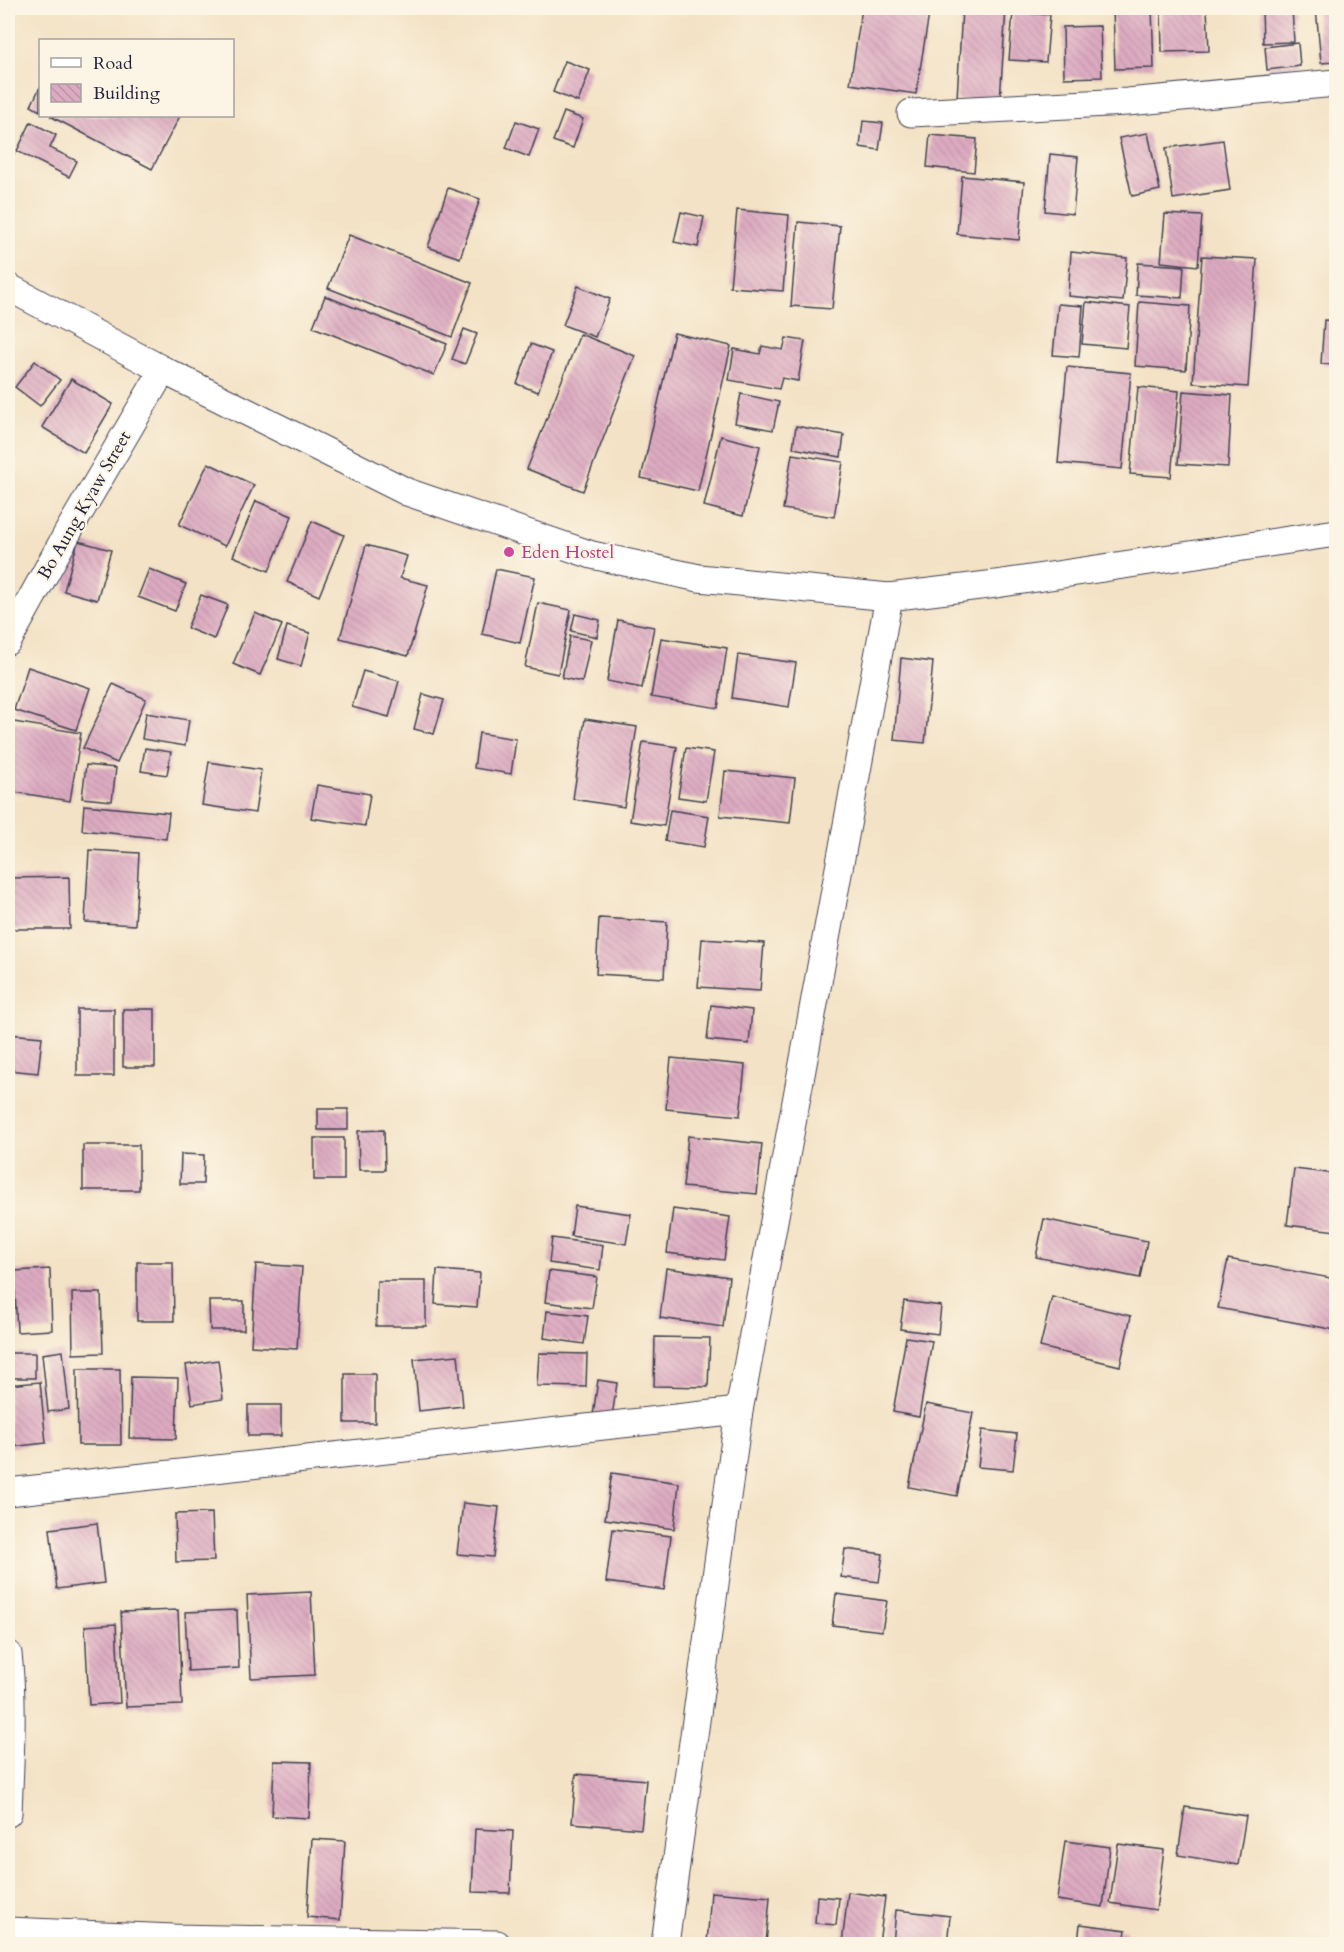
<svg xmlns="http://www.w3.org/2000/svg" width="1344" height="1952" font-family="Cardo,serif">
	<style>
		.building { fill: url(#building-back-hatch) }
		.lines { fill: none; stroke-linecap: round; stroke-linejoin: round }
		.minor-casing { stroke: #413f50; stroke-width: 29 }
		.minor { stroke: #fff; stroke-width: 27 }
		.hotel-dot { fill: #d1479c; stroke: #fcf5e5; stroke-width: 2 }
		.labels { text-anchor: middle; stroke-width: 4.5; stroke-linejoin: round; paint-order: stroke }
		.street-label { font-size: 18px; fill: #22223b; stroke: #fcf5e5 }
		.hotel-label { font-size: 18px; fill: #b23c85; stroke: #fcf5e5; text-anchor: start }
	</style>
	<defs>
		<pattern id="building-back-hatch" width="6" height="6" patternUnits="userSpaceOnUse" patternTransform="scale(1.5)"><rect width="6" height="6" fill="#ddabc1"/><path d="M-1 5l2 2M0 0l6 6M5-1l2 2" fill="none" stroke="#bd93a7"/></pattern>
	</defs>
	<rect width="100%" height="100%" fill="#fcf5e5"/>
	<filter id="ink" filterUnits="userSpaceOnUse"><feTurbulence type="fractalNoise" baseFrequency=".0167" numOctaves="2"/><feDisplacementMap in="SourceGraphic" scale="12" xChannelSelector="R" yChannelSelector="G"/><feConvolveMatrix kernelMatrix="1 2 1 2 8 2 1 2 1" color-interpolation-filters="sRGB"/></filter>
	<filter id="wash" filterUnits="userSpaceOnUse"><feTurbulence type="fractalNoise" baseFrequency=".008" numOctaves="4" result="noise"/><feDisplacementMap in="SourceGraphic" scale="24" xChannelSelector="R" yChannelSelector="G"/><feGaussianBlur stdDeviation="1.35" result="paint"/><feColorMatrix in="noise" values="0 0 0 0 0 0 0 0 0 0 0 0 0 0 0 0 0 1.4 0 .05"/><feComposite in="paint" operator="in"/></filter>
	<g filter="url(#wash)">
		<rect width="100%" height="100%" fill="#f3e2c5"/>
		<g id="blocks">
			<g class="building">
				<path d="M862,8h68l-14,86 -66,-10z"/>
				<path d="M962,8h44l-6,93 -43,-2z"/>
				<path d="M1113,8h39l2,60 -39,1z"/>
				<path d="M1161,8h46l2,43 -47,1z"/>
				<path d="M1262,8h30l2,34 -31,1z"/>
				<path d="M1316,8h20v54l-15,1z"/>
				<path d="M1013,12l37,3 -4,47 -37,-2z"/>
				<path d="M1100,26l2,51 -38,1 -1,-51z"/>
				<path d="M1298,43l2,23 -33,4 -2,-23z"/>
				<path d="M565,61l25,9 -12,32 -25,-10z"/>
				<path d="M40,87v24l-9,-5z"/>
				<path d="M564,112l19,7 -10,29 -20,-7z"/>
				<path d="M50,116h130l-28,53z"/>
				<path d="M516,121l23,8 -10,28 -23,-9z"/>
				<path d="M863,121l20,2 -4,27 -19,-3z"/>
				<path d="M31,122l25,13 -6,13 27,13 -8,16 -52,-26z"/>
				<path d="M1148,133l12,57 -28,6 -13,-58z"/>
				<path d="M930,135l47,4 -3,33 -47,-5z"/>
				<path d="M1223,140l7,50 -57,9 -7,-51z"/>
				<path d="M8,149l6,4 -6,13z"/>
				<path d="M1050,154l28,3 -5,57 -28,-3z"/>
				<path d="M962,176l62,6 -5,58 -62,-6z"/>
				<path d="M448,188l32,11 -20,59 -32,-11z"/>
				<path d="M737,210l52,5 -6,76 -53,-4z"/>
				<path d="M681,212l23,5 -6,30 -24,-5z"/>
				<path d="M1165,214l37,2 -4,50 -37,-4z"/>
				<path d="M798,222l42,4 -8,83 -41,-3z"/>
				<path d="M349,235l123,48 -20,54 -124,-49z"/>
				<path d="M1071,252l56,6 -4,43 -55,-5z"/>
				<path d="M1202,256l55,3 -9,128 -55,-4z"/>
				<path d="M1138,263l46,3 -2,32 -46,-3z"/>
				<path d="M578,286l32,13 -15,38 -32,-12z"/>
				<path d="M325,296l122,48 -13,31 -121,-48z"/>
				<path d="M1086,302l44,5 -4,41 -44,-4z"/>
				<path d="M1139,302l51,4 -4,64 -51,-4z"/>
				<path d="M1058,304l25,2 -4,51 -26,-2z"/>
				<path d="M1324,320l12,1v44l-15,-1z"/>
				<path d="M464,329l13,5 -12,30 -13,-5z"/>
				<path d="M674,333l57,13 -33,145 -57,-13z"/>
				<path d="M580,334l55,22 -52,135 -56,-22z"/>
				<path d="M786,338l19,3 -7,40 -16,-3 -3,11 -50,-9 5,-31 26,5 2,-8 21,4z"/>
				<path d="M531,344l21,8 -14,40 -21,-8z"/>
				<path d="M35,361l25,19 -20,26 -25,-19z"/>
				<path d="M1067,367l64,6 -9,96 -64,-6z"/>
				<path d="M71,379l42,25 -29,49 -42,-26z"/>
				<path d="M1138,387l41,4 -8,86 -41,-3z"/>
				<path d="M1183,391l49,4 -4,72 -50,-3z"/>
				<path d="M741,394l38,8 -6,28 -38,-7z"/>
				<path d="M796,426l48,9 -3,22 -48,-9z"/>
				<path d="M721,436l39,10 -17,70 -39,-10z"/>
				<path d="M792,454l51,8 -9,55 -51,-8z"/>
				<path d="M208,463l46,22 -29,61 -46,-21z"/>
				<path d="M256,501l36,15 -23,55 -36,-15z"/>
				<path d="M312,521l32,14 -25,61 -32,-14z"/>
				<path d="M78,541l33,9 -14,50 -33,-9z"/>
				<path d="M366,545l41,11 -7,22 28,7 -20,71 -68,-18z"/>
				<path d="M149,569l37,15 -11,27 -37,-14z"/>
				<path d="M496,569l39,8 -15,66 -38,-9z"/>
				<path d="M201,595l27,10 -14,34 -27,-11z"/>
				<path d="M538,603l33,7 -13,64 -33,-7z"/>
				<path d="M255,613l27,12 -22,50 -27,-11z"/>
				<path d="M575,614l25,6 -3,17 -26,-6z"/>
				<path d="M618,620l36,7 -12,61 -35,-7z"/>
				<path d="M287,626l23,7 -9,33 -23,-7z"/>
				<path d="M570,636l21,4 -9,42 -20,-4z"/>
				<path d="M661,638l66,10 -9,60 -67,-11z"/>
				<path d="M738,655l58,8 -7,44 -57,-9z"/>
				<path d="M901,658l32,4 -8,81 -31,-3z"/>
				<path d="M28,667l62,21 -14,42 -62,-20z"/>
				<path d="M363,671l36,10 -10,36 -37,-10z"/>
				<path d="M113,684l33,15 -29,64 -34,-15z"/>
				<path d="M423,694l21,6 -10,34 -20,-5z"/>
				<path d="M146,713l43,7 -4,26 -43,-7z"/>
				<path d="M585,719l52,8 -13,80 -51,-8z"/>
				<path d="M8,721l73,12 -11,68 -62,-10z"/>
				<path d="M479,733l37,6 -5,35 -37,-6z"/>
				<path d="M643,742l34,5 -13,79 -34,-5z"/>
				<path d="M145,748l26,4 -4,23 -26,-4z"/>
				<path d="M686,748l28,4 -8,49 -28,-4z"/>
				<path d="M209,762l52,8 -6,43 -53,-8z"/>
				<path d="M86,765l30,3 -4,33 -30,-3z"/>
				<path d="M725,771l70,7 -5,45 -70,-7z"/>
				<path d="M317,785l53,9 -5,32 -54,-8z"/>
				<path d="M84,805l85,8 -3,26 -84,-9z"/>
				<path d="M670,810l39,6 -5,31 -39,-6z"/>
				<path d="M89,850l50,3 -4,72 -50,-3z"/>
				<path d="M69,877l1,52h-62v-51z"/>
				<path d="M599,918l68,4 -3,56 -68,-4z"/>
				<path d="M702,939l62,4 -4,48 -62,-4z"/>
				<path d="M711,1005l41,5 -3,34 -42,-4z"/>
				<rect x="77" y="1009" width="37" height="67"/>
				<rect x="123" y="1009" width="32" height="58"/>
				<path d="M8,1034l34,3 -4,36 -30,-3z"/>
				<path d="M671,1058l74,7 -5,51 -74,-7z"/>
				<rect x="318" y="1109" width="30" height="21"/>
				<path d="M384,1130l1,40h-26l-1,-39z"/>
				<path d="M688,1136l74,8 -5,50 -74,-7z"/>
				<rect x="314" y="1138" width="30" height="42"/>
				<rect x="83" y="1145" width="56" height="45"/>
				<path d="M181,1154l23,1 -1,29h-23z"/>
				<path d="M1294,1169l42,5v57l-49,-6z"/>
				<path d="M575,1206l56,8 -5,30 -55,-8z"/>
				<path d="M673,1209l57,8 -6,43 -57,-7z"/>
				<path d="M1044,1219l103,22 -7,37 -104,-21z"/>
				<path d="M552,1238l51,7 -3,25 -51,-7z"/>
				<path d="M1228,1259l108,20v51l-118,-22z"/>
				<path d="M137,1262h36l1,59h-37z"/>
				<path d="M256,1264l46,3 -5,82 -46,-3z"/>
				<path d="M666,1268l63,9 -6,50 -63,-9z"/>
				<path d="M50,1269l2,61 -35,2 -3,-61z"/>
				<path d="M437,1270l43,3 -3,34 -42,-3z"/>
				<path d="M549,1271l48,6 -5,31 -47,-6z"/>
				<path d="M377,1281h49v45h-50z"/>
				<path d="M72,1293h29l2,60 -30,1z"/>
				<path d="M1052,1297l79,19 -11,50 -80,-19z"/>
				<path d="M209,1301h35v29h-34z"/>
				<path d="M904,1301l37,5 -3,28 -38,-5z"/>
				<path d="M547,1311l41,5 -4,28 -40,-6z"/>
				<path d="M655,1337l55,1 -2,49 -54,-1z"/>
				<path d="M906,1337l26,4 -13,76 -26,-5z"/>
				<path d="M63,1351l6,58 -21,3 -6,-58z"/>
				<rect x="10" y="1353" width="25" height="25"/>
				<path d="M539,1353l48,1 -1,33 -49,-1z"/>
				<path d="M458,1355l5,51 -44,5 -5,-52z"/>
				<path d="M218,1360l5,39 -31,5 -6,-39z"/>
				<path d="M77,1369h43l1,76h-43z"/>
				<rect x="345" y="1374" width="30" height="49"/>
				<path d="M131,1377l47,1 -2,61 -47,-1z"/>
				<path d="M598,1380l19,3 -5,34 -19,-2z"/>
				<path d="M40,1382l6,61 -36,4 -2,-62z"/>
				<path d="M926,1404l47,9 -16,83 -48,-9z"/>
				<rect x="248" y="1405" width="33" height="31"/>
				<path d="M982,1430l35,4 -4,36 -35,-3z"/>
				<path d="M612,1473l67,10 -5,46 -69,-10z"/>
				<path d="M463,1503l36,4 -6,50 -36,-3z"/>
				<path d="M212,1513l2,48 -38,1 -1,-48z"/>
				<path d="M97,1523l7,60 -47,6 -7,-60z"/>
				<path d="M613,1529l58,7 -7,54 -58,-8z"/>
				<path d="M845,1549l38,5 -4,28 -38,-5z"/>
				<path d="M311,1592l4,83 -64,3 -4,-83z"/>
				<path d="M836,1594l51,7 -5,30 -50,-6z"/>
				<path d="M178,1610l4,95 -56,2 -5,-95z"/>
				<path d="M237,1610l2,58 -51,3 -3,-59z"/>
				<path d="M116,1624l4,79 -31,2 -4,-79z"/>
				<path d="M274,1761l37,1 -2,56 -37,-2z"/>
				<path d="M576,1774l70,6 -5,49 -69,-6z"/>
				<path d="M1185,1807l61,9 -8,49 -60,-10z"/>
				<path d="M475,1829l38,2 -3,62 -38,-1z"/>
				<path d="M312,1839l33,2 -5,79 -33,-3z"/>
				<path d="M1065,1841l45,6 -7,60 -46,-7z"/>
				<path d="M1118,1844l46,6 -8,60 -46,-7z"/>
				<path d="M711,1892l59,5 -4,47h-59z"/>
				<path d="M848,1892l37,5 -6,47h-37z"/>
				<path d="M817,1896l22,2 -3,27 -21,-2z"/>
				<path d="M896,1910l54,6 -3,28h-54z"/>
				<path d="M1080,1924l46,6 -2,14h-46z"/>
			</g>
		</g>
	</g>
	<g filter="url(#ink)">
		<use href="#blocks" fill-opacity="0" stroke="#413f50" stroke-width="1.5"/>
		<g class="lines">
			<defs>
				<g id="minor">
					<path d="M911,113l216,-11 209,-19"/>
					<path d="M8,287l155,83 244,122 185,63 107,23 190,19 107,-13 340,-51"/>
					<path d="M8,641l60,-109 95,-162"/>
					<path d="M8,1492l731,-81"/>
					<path d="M8,1654c6,53 2,106 0,159"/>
					<path d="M8,1931l166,7 323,6"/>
					<path d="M665,1944l74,-533 150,-814"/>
				</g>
			</defs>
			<use href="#minor" class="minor-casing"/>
			<use href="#minor" class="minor"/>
		</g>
	</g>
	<circle class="hotel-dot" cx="509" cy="552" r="6"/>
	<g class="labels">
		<g class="street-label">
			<text transform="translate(84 505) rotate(-60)" y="6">Bo Aung Kyaw Street</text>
		</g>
		<g class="hotel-label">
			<text x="521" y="558">Eden Hostel</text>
		</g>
	</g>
	<rect width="1344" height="1952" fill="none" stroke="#fcf5e5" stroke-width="30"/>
	<rect x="39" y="39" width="195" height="78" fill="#fcf5e5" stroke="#a5a1a1" stroke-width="1.5"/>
	<rect x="51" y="58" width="30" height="9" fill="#ffffff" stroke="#a5a1a1" stroke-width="1.5"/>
	<text x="93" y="69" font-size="18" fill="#22223b">Road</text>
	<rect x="51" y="84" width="30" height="18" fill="url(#building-back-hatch)" stroke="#a5a1a1" stroke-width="1.5"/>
	<text x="93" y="99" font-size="18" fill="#22223b">Building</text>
</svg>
